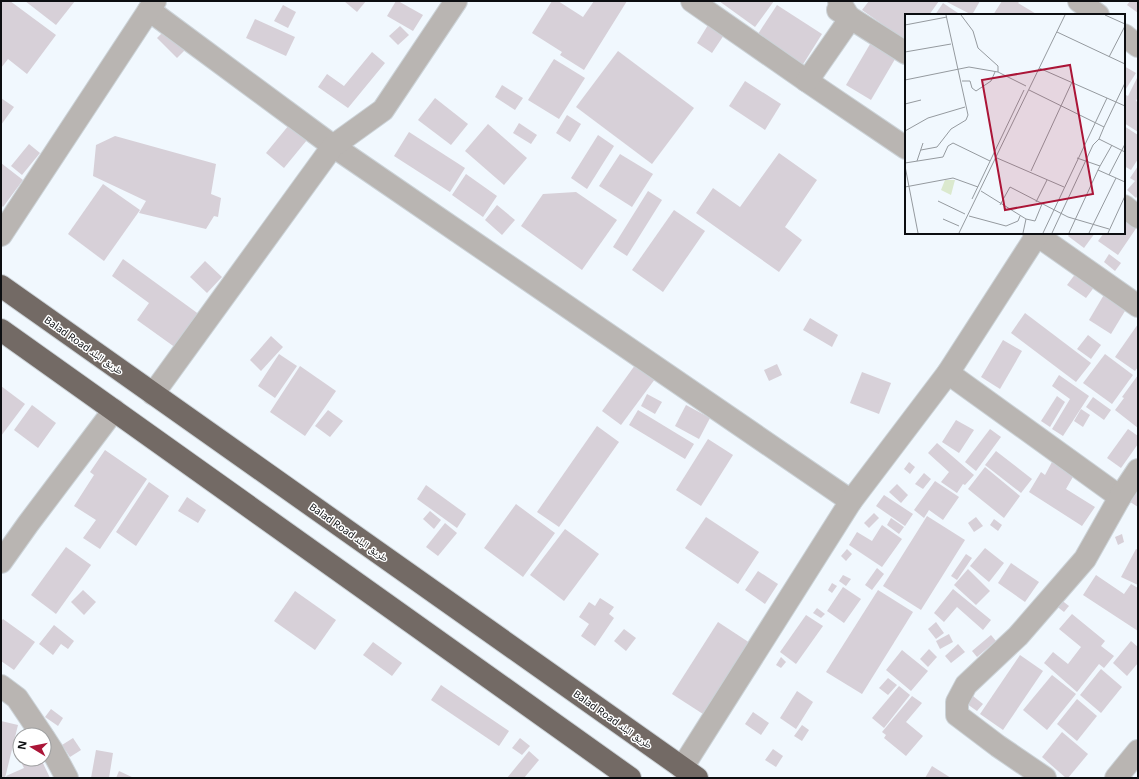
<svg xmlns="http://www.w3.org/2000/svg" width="1139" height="779" font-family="'Noto Sans','Noto Naskh Arabic',sans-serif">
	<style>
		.building { fill: #d7d0d8 }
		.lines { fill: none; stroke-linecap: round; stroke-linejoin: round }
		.minor-casing { stroke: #ccd3d8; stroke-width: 24 }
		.highway-casing { stroke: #ccd3d8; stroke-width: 24 }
		.minor { stroke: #b9b5b2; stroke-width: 22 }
		.highway { stroke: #736a65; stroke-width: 22 }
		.labels { text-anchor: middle; stroke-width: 3; stroke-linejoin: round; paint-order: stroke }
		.street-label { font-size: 10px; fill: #0c0e11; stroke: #fff }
		.inset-road { fill: none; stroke: #959a9f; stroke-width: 1 }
		.view { fill: #ab1537; fill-opacity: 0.15; stroke: #ab1537; stroke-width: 2 }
		.inset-edge { fill: none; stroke: #0c0e11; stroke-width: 2 }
	</style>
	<rect width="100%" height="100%" fill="#f1f8fe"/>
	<g class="building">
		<path d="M3,1h7l46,34 -29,39 -19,-15 -7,9v-64z"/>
		<path d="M25,1h50l-19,24z"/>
		<path d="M344,1h22l-9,11z"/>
		<path d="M396,1h2l25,14 -10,16 -26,-15z"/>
		<path d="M552,1h6l25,16 11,-16h33l-43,69 -24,-15 2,-3 -30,-19z"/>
		<path d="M719,1h55l-19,26z"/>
		<path d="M869,1h70l-10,14h-23v26l-44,-31z"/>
		<path d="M945,1h35l-8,14z"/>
		<path d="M1002,1h18l-2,2 20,12h-45z"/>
		<path d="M1130,1h8v12l-11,-8z"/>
		<path d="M943,3l18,12h-26z"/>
		<path d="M283,5l13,7 -8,16 -14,-7z"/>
		<path d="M777,5l45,29 -20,32 -46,-29z"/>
		<path d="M255,19l40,18 -9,19 -40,-18z"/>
		<path d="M708,25l16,10 -12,18 -15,-10z"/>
		<path d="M400,26l9,9 -11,10 -9,-9z"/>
		<path d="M166,29l20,20 -9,9 -20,-20z"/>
		<path d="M873,39l25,15 -27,46 -25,-15z"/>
		<path d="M618,51l76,57 -42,56 -76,-57z"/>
		<path d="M372,52l13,11 -37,45 -30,-21 9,-13 17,12z"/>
		<path d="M554,59l31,19 -26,41 -31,-19z"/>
		<path d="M1124,66l12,7 -12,19z"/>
		<path d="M1138,76v21l-2,4 2,1v30l-14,-9v-26l2,-2 2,1z"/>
		<path d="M745,81l36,23 -16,26 -36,-24z"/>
		<path d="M502,85l21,13 -8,12 -20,-13z"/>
		<path d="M1,98l13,9 -13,18z"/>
		<path d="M435,98l33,26 -17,21 -33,-25z"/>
		<path d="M567,115l14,9 -11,18 -14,-9z"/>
		<path d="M519,123l18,12 -6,9 -18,-11z"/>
		<path d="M488,124l39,34 -23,27 -39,-34z"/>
		<path d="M289,125l18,15 -23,28 -18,-15z"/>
		<path d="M1124,126l14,9v24l-7,11 -7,-4z"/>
		<path d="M409,132l56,36 -15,24 -56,-36z"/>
		<path d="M598,135l16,11 -27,43 -16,-11z"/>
		<path d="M115,136l101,28 -5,30 10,4 -3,19 -4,-1 -8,13 -67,-16 7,-12 -53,-25 3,-31z"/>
		<path d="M29,144l11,9 -18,22 -11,-9z"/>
		<path d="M779,153l38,27 -32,47 17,13 -23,32 -83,-59 17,-25 27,19z"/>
		<path d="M620,154l33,20 -21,33 -33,-21z"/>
		<path d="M1,163l22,17 -20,27 -2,-2z"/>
		<path d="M1138,166v29l-2,3 -9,-8 8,-9 -5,-3z"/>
		<path d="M466,174l31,22 -14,21 -31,-22z"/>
		<path d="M103,184l37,26 -36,51 -36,-27z"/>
		<path d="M648,191l14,9 -35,56 -14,-9z"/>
		<path d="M576,192l41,28 -35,50 -61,-44 22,-32z"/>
		<path d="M497,205l18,15 -13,15 -17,-15z"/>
		<path d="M674,210l31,21 -42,61 -31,-22z"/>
		<path d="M1124,218l13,9 -19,28 -20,-14 6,-8h20z"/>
		<path d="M1070,233h25l-11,15 -16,-12z"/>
		<path d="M1109,254l12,9 -6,8 -11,-9z"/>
		<path d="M123,259l77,56 -24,33 -39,-28 12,-17 -37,-27z"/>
		<path d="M205,261l17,16 -15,16 -17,-16z"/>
		<path d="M1076,273l19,13 -9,12 -19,-13z"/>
		<path d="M1105,293l23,13 -17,28 -22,-14z"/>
		<path d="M1025,313l66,50 -15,19 -65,-49z"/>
		<path d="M810,318l28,17 -6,12 -29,-17z"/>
		<path d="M1138,324v43l-3,4 -20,-14z"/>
		<path d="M1088,335l13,10 -10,14 -14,-10z"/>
		<path d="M271,336l12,11 -22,24 -11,-11z"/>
		<path d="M1003,340l19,11 -22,38 -19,-12z"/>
		<path d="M279,354l18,12 -22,32 -17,-12z"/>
		<path d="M1105,354l28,21 -21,29 -29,-21z"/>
		<path d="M638,361l20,14 -37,50 -19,-14z"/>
		<path d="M777,364l5,11 -13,6 -5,-11z"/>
		<path d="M300,366l36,25 -31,45 -35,-24z"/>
		<path d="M862,372l29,11 -12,31 -29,-11z"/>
		<path d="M1059,375l30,21 -26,40 -11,-7 18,-30 -18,-13z"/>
		<path d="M1138,375v53l-23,-18 9,-12 -2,-1z"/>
		<path d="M1,386l24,18 -24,32z"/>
		<path d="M647,394l15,8 -7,12 -14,-8z"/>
		<path d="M1057,396l8,6 -15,25 -9,-6z"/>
		<path d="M1093,397l18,13 -7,10 -18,-13z"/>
		<path d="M32,405l24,18 -18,25 -24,-18z"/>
		<path d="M686,405l24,13 -11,21 -24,-13z"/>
		<path d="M1081,409l9,6 -7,12 -9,-6z"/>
		<path d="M328,410l15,11 -13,16 -15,-11z"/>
		<path d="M638,410l56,34 -9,15 -56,-34z"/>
		<path d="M956,420l18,10 -15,23 -17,-11z"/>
		<path d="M597,426l22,16 -60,85 -22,-15z"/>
		<path d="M990,429l11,8 -25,34 -11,-9z"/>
		<path d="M1128,429l10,7v8l-17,24 -14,-10z"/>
		<path d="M708,439l25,16 -32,51 -25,-16z"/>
		<path d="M937,443l37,32 -9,10 -2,-1 -6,9 -16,-11 8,-10 -21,-19z"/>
		<path d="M105,450l42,29 -47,70 -17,-11 13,-18 -22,-14 20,-31 -4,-3z"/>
		<path d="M996,451l36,28 -11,14 -36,-28z"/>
		<path d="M909,462l6,5 -5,7 -6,-5z"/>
		<path d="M1052,462l22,13 -8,14 29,18 -13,19 -53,-34 12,-20 4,3z"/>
		<path d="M985,467l35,29 -16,22 -36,-29z"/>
		<path d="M924,473l7,6 -8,10 -8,-5z"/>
		<path d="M935,481l24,16 -16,23 -14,-10 -5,8 -10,-8z"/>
		<path d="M149,482l20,14 -33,50 -20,-14z"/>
		<path d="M897,484l11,11 -7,8 -12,-11z"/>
		<path d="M426,485l40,29 -9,14 -40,-29z"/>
		<path d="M1138,488v19l-11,-7z"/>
		<path d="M884,495l29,19 -8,12 -29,-20z"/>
		<path d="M187,497l19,13 -8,13 -20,-12z"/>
		<path d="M516,504l39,29 -32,44 -39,-29z"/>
		<path d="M430,511l11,9 -7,9 -11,-10z"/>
		<path d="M874,513l5,5 -10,10 -5,-5z"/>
		<path d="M927,516l38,24 -44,70 -38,-24z"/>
		<path d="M706,517l53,35 -21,32 -53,-36z"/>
		<path d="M976,517l7,9 -9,6 -6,-9z"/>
		<path d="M891,518l13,9 -5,7 -12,-9z"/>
		<path d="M994,519l8,6 -4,6 -8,-6z"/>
		<path d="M445,523l12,10 -19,23 -12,-9z"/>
		<path d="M882,525l20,14 -20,28 -33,-22 8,-13 15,9z"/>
		<path d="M565,529l34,25 -35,47 -34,-26z"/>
		<path d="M1122,534l2,8 -6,3 -3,-8z"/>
		<path d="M66,547l25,18 -35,49 -25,-19z"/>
		<path d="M985,548l19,15 -15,19 -19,-16z"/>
		<path d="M847,549l5,5 -6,7 -5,-5z"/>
		<path d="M1136,549l2,1v35l-17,-8z"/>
		<path d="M966,554l6,4 -15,22 -6,-4z"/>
		<path d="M1011,563l28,19 -14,20 -27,-19z"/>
		<path d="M877,568l7,6 -12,16 -7,-5z"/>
		<path d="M968,569l22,22 -14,14 -22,-20z"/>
		<path d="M758,571l20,13 -13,20 -20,-14z"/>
		<path d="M843,575l8,4 -5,7 -7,-5z"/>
		<path d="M1096,575l28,19 7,-10 7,4v43l-55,-36z"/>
		<path d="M832,583l5,3 -5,7 -4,-3z"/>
		<path d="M843,587l18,12 -17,24 -17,-12z"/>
		<path d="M953,589l38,31 -8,10 -26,-23 -13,15 -10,-9z"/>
		<path d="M83,590l13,12 -12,13 -13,-13z"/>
		<path d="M878,590l35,22 -51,82 -36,-22z"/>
		<path d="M295,591l41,29 -21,30 -41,-29z"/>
		<path d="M600,598l14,9 -5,7 5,4 -19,28 -14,-10 8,-12 -10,-7 10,-15 6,4z"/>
		<path d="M1060,599l9,7 -5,6 -9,-7z"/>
		<path d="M817,608l8,6 -4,4 -8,-5z"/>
		<path d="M1072,614l33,27 -4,5 13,10 -10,12 -5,-4 -22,28 -33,-29 9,-11 15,12 13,-17 -22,-18z"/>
		<path d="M806,615l17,11 -27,38 -16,-12z"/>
		<path d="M3,619l32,23 -21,28 -13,-9v-20l1,-2 -1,-1v-17z"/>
		<path d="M718,622l32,21 -47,71 -31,-20z"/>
		<path d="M936,622l8,11 -8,6 -8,-10z"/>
		<path d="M54,625l20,16 -6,8 -7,-5 -8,11 -14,-11z"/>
		<path d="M624,629l12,9 -10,13 -12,-10z"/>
		<path d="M949,634l4,8 -13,7 -4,-8z"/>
		<path d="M991,635l5,6 -19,16 -5,-6z"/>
		<path d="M1131,641l7,6v16l-11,13 -14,-13z"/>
		<path d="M373,642l29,21 -10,13 -29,-21z"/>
		<path d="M958,644l7,8 -14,11 -6,-7z"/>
		<path d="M929,649l8,8 -9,10 -8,-8z"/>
		<path d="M902,650l26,21 -17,20 -25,-21z"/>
		<path d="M1020,655l23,16 -40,59 -23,-16z"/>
		<path d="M781,657l5,5 -5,6 -5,-3z"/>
		<path d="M1101,669l21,18 -21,26 -21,-18z"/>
		<path d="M1052,675l24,19 -29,36 -24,-20z"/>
		<path d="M888,678l9,7 -9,10 -9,-7z"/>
		<path d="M441,685l68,46 -10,15 -68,-46z"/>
		<path d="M899,686l11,9 -26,33 -12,-10z"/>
		<path d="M797,691l16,11 -17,27 -16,-11z"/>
		<path d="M912,696l10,7 -16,19 17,14 -17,20 -22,-18 2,-3 -4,-3z"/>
		<path d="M973,696l10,8 -6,7 -10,-7z"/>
		<path d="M1077,699l20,17 -20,25 -20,-17z"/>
		<path d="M51,709l12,9 -5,8 -13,-9z"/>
		<path d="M753,712l16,11 -8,12 -16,-11z"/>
		<path d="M1,721l17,4 -13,53h-4z"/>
		<path d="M802,725l7,5 -7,11 -8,-5z"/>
		<path d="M1062,732l26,22 -20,24h-2l-24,-21z"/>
		<path d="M73,738l8,12 -11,7 -8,-12z"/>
		<path d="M520,738l10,8 -8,9 -10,-7z"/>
		<path d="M773,749l10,7 -7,11 -11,-7z"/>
		<path d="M20,750v9h21l9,19h-43l-1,-2 18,-8 -8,-16z"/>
		<path d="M96,750l17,3 -4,25h-18z"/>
		<path d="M529,751l10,9 -15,18h-17z"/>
		<path d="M932,766l19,12h-26z"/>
		<path d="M119,771l15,7h-18z"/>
	</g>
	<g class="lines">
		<defs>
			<g id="minor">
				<path d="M692,1l115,80 99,67"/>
				<path d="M1079,1l19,14"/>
				<path d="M149,10l184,136 518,355"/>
				<path d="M838,10l68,43"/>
				<path d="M1124,35l14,11"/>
				<path d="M807,81l43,-62 -11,-18"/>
				<path d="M1124,206l14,11"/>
				<path d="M1034,233l104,73"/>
				<path d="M1,235l154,-234"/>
				<path d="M948,373l172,124"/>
				<path d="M153,394l180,-248 50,-36 73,-109"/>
				<path d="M1,562l27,-38 86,-114"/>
				<path d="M1,686l16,12 25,37"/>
				<path d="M44,738l9,14 14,26"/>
				<path d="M682,768l169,-267 97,-128 89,-138"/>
				<path d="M1045,778l-47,-32 -41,-31v-13l9,-17 52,-49 67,-77 35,-62 18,-27"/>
				<path d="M1116,778l22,-27"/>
			</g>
			<g id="highway">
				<path d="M1,286l696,492"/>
				<path d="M1,330l629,448"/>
			</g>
		</defs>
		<use href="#minor" class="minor-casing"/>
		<use href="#highway" class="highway-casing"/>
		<use href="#minor" class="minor"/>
		<use href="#highway" class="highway"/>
	</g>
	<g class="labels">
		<g class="street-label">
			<text transform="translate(84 345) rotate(35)" y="4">Balad Road طريق البلد</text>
			<text transform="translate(349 532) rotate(35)" y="4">Balad Road طريق البلد</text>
			<text transform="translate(613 719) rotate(35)" y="4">Balad Road طريق البلد</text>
		</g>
	</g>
	<g transform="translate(905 14)">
		<rect width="220" height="220" fill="#f1f8fe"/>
		<path d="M40,166h10l-4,15 -10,-5z" fill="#dbe9ce"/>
		<path class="inset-road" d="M56,1l12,16 5,17 20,18v6M200,1l20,9M0,11l42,-8M152,18l68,32M0,38l46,-8M204,43l16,-31M134,54l86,38M0,66l64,-13 29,5 28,14M57,67h8l2,7 4,3 15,-10 4,-9M124,76l75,37 21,-44M0,90l16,-4M199,113l-5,12 26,13M0,117l23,-13 37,-11M16,136l16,-3 14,-18 15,-9 2,-5 -22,-100M92,144l67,29M172,144l23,8 -2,4M12,147l6,-18M0,149l38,-6 5,-11 5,-3 37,18M0,152l13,67M195,152l12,-21M126,157l41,-89M204,161l16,-31M0,173l48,-9 25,9M76,177l45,28 -3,14M67,185l52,-109M33,187l27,13M131,188l11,-22M95,191l10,-18 58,30 41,12M64,202l37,10 12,-5 2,-5M38,205l16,7M121,205l9,2 7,-17M54,219l106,-218M138,219l64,-135M147,219l41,-88 6,-6M164,219l29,-63 27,12M184,219l27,-55M203,219l17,-37"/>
		<path class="view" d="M165,51l23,129 -88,16 -23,-130z"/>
		<rect width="220" height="220" class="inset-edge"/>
	</g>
	<rect width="1139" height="779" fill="none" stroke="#0c0e11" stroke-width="4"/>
	<g transform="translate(32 747) rotate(280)"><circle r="19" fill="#ffffff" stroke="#9e9fa0"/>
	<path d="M0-3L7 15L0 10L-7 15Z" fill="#ab1537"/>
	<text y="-6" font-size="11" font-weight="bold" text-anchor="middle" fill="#0c0e11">N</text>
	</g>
</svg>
